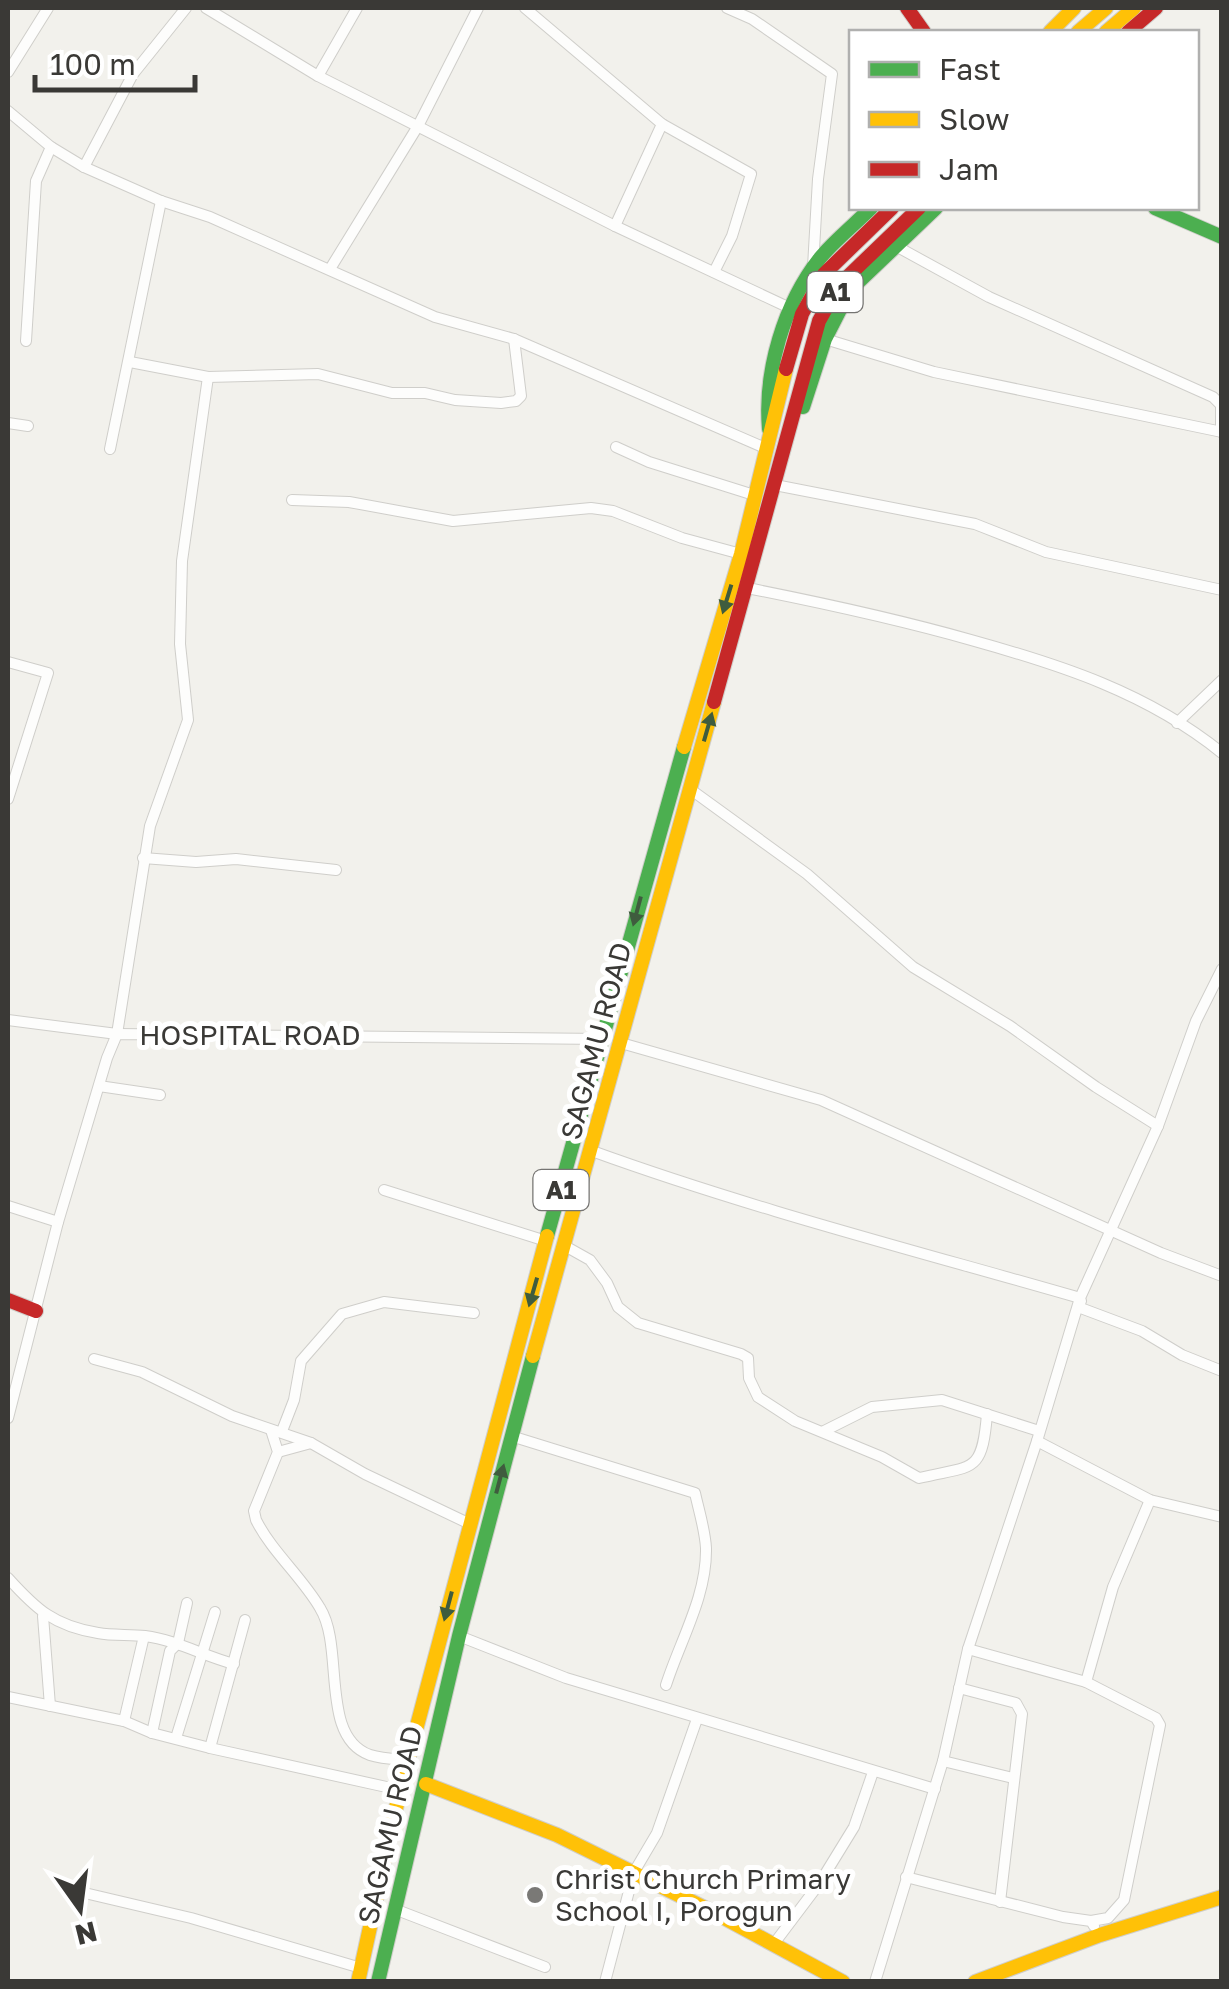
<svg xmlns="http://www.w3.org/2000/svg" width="1229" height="1989" font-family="'Golos Text',sans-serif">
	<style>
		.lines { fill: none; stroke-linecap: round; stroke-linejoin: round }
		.street-casing { stroke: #cfceca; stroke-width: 12 }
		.fast-casing { stroke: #cfceca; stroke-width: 16 }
		.slow-casing { stroke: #cfceca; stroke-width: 16 }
		.jam-casing { stroke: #cfceca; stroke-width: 16 }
		.street { stroke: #fdfdfc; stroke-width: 10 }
		.fast { stroke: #4caf50; stroke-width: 14 }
		.slow { stroke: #ffc107; stroke-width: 14 }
		.jam { stroke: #c62828; stroke-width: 14 }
		.oneway { fill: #3f5c3e }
		.poi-dot { fill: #7a7976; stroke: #fff; stroke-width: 4 }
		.labels { text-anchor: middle; stroke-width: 10; stroke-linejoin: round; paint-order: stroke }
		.shield { fill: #fff; stroke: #757472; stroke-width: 2.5 }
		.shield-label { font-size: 25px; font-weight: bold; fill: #3a3936 }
		.street-label { font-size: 28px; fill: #3a3936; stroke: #fff }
		.poi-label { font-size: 28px; fill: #3a3936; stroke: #fff; text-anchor: start }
	</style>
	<rect width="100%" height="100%" fill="#f2f1ec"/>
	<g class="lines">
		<defs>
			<g id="street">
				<path d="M206,8l112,68 297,150 177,83"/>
				<path d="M525,8l137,116 89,50 -19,62 -18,36"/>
				<path d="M727,8l25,11 80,55 -14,105 -5,88"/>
				<path d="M8,72l40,-64"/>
				<path d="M318,76l39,-68"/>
				<path d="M8,111l43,36 33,20 77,34 49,16 225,100 79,22 251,109"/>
				<path d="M84,167l49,-93 53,-66"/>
				<path d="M615,226l47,-102"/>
				<path d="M894,245l95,52 224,100 8,8v27"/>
				<path d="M330,269l88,-143 60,-118"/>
				<path d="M825,339l109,33 288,60"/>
				<path d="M26,341l10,-160 15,-34"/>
				<path d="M130,362l78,15 110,-3 74,19h33l30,7 46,3 15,-2 5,-5 -7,-57"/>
				<path d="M8,423l20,3"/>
				<path d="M616,447l33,15 105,33"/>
				<path d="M110,449l51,-248"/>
				<path d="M775,485l200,39 71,28 176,38"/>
				<path d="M292,500l57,2 104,19 138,-13 22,3 69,27 59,16"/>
				<path d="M747,588c76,15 150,31 224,52 90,25 177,53 251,113"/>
				<path d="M8,662l40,11 -40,126"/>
				<path d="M1177,723l45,-43"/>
				<path d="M690,789l117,85 106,93 97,59 86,61 62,39"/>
				<path d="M143,858l53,4 40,-3 100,11"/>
				<path d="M8,1020l109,14 33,-208 38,-106 -8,-76 2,-83 26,-184"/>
				<path d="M621,1043l200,57 340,153 61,23"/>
				<path d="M99,1086l61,9"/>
				<path d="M592,1151c160,58 325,100 488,147"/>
				<path d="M384,1190l162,51"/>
				<path d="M8,1206l50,16"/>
				<path d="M565,1246l25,14 17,23 11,24 20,16 103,31 7,4 1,20 9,19 37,24 87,36 37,21c54,-13 63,-3 68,-64"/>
				<path d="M1081,1301l-3,6 64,24 40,24 40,16"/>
				<path d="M94,1359l48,13 90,44 79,27 54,31 105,50"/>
				<path d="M8,1418l50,-196 49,-164 10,-24 486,5"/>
				<path d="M271,1430l7,22 -24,59 2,9c16,32 46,57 64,88 25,40 -1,129 50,147 12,4 26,4 39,5"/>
				<path d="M282,1431l12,-31 7,-39 41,-47 42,-12 90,11"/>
				<path d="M824,1431l48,-24 70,-7 97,31"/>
				<path d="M511,1436l184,57c4,18 10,37 11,55 1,48 -26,93 -40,137"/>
				<path d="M1037,1441l113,59 72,17"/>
				<path d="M278,1452l33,-9"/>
				<path d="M8,1578c28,31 46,48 90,55 15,3 32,1 47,3 31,4 59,20 89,28"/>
				<path d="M43,1616l7,90"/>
				<path d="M459,1636l107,42 369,111"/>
				<path d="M968,1649l118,33 70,36 4,7 -36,175 -16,18 -17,3"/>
				<path d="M1086,1682l27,-95 37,-87"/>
				<path d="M959,1688l57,15 6,11 -22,188"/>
				<path d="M8,1697l116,24 28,12 58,15 190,42"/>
				<path d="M124,1721l20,-85"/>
				<path d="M152,1733l18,-82 8,-8 9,-40"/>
				<path d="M176,1738l39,-126"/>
				<path d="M210,1748l35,-128"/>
				<path d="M943,1761l70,17"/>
				<path d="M906,1877l157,40 28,4 3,5"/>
				<path d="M72,1890l119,28 170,50"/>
				<path d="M397,1910l148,57"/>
				<path d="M773,1945l46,-61 35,-57 19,-55"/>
				<path d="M605,1982l29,-110 23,-39 40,-114"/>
				<path d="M875,1982l68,-221 25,-112 69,-208 43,-143 78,-172 38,-105 26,-52"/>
			</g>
			<g id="fast">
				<path d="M1155,208l67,29"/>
				<path d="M803,407l22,-68 25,-49 86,-82"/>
				<path d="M769,429c-5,-58 15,-125 51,-171 15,-18 34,-33 51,-50"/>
				<path d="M547,1236l137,-489"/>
				<path d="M378,1982l81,-346 74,-280"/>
			</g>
			<g id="slow">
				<path d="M1050,32l24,-24"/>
				<path d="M1078,32l28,-24"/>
				<path d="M1106,32l28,-24"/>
				<path d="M684,747l57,-193 45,-185"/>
				<path d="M533,1356l181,-654"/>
				<path d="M426,1784l131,51 160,79 126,68"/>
				<path d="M358,1982l42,-192 147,-554"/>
				<path d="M975,1982l125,-47 122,-38"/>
			</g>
			<g id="jam">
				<path d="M907,8l17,24"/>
				<path d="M1128,32l28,-24"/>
				<path d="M786,369l16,-55 22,-40 68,-66"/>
				<path d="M714,702l105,-381 20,-36 80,-77"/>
				<path d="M8,1300l28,11"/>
			</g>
		</defs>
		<use href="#street" class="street-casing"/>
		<use href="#fast" class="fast-casing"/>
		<use href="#slow" class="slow-casing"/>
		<use href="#jam" class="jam-casing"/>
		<use href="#street" class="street"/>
		<use href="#fast" class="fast"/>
		<use href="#slow" class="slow"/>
		<use href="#jam" class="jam"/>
	</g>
	<defs><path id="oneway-solid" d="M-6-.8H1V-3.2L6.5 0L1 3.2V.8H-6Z" transform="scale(2.5)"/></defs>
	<g class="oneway">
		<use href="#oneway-solid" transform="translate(727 599) rotate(107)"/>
		<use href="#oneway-solid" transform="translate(708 727) rotate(-74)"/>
		<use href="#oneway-solid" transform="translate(637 911) rotate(105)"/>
		<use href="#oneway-solid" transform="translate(533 1292) rotate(106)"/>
		<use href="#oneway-solid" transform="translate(500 1479) rotate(-75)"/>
		<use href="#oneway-solid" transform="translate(448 1606) rotate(105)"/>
	</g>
	<circle class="poi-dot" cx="535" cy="1895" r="10"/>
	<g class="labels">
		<g class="shield">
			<rect x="807.5" y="272" width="55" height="40" rx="8"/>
			<rect x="533.5" y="1170" width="55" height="40" rx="8"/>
		</g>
		<g class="shield-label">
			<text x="835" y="301">A1</text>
			<text x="561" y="1199">A1</text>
		</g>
		<g class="street-label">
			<text x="250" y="1045">HOSPITAL ROAD</text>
			<text transform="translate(596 1041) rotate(-75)" y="10">SAGAMU ROAD</text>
			<text transform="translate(390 1825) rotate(-77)" y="10">SAGAMU ROAD</text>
		</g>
		<g class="poi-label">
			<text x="555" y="1889">Christ Church Primary<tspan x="555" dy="32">School I, Porogun</tspan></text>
		</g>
	</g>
	<rect width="1229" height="1989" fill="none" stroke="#3a3936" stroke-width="20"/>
	<rect x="849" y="30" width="350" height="180" fill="#ffffff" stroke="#b0b0af" stroke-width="2.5"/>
	<rect x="869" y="62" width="50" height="15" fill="#4caf50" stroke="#b0b0af" stroke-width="2.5"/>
	<text x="939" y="80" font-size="30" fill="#3a3936">Fast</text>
	<rect x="869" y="112" width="50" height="15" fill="#ffc107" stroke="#b0b0af" stroke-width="2.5"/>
	<text x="939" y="130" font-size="30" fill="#3a3936">Slow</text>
	<rect x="869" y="162" width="50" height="15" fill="#c62828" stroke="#b0b0af" stroke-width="2.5"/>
	<text x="939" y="180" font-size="30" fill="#3a3936">Jam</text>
	<g transform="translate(80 1909) rotate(166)" stroke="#ffffff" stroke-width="8" paint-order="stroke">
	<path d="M0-8L18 38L0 25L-18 38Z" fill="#3a3936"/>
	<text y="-15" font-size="28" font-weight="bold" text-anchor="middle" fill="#3a3936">N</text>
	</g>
	<path d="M35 75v15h160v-15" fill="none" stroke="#3a3936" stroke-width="5"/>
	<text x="50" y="75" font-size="30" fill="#3a3936" stroke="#ffffff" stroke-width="8" paint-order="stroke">100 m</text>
</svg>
